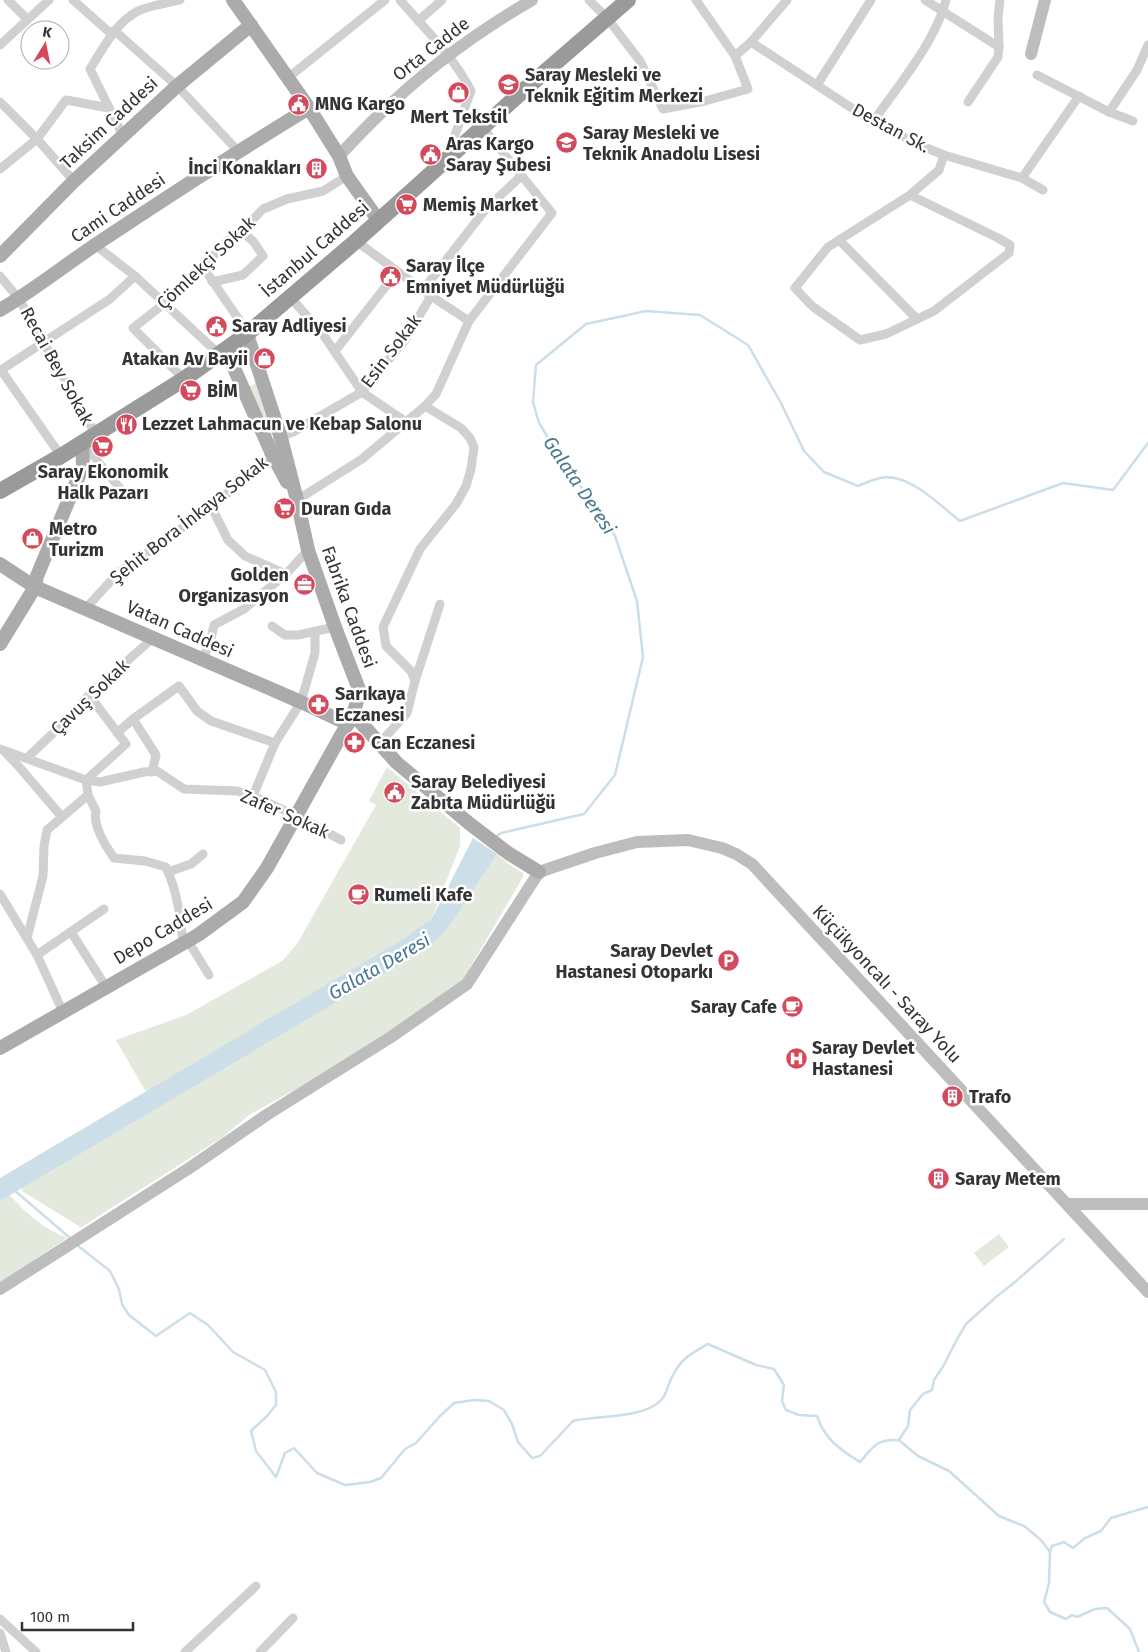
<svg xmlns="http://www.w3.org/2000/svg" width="1148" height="1652" font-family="'Fira Sans',sans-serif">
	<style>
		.green { fill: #e3e9dd }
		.water { fill: #ccdee7 }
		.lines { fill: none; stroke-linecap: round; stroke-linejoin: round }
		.stream { stroke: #ccdee7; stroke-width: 2.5 }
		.street { stroke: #d0d0d0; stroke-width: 9 }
		.secondary { stroke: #bdbdbd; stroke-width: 12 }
		.primary { stroke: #ababab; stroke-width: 14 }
		.highway { stroke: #9a9a9a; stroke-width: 16 }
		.labels { text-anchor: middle; stroke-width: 5; stroke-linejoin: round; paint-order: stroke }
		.street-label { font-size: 18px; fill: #333; stroke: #fff }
		.poi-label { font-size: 18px; font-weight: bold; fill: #333; stroke: #fff; text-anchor: start }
		.water-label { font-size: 19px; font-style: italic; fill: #48778e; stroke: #fff }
	</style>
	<rect width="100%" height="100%" fill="#fff"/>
	<g class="green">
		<path d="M258,382l17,52 -7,3 -22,-49z"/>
		<path d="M387,767l73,61v18l-28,72 -29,21 -257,153 -30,-52 70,-25 96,-54 15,-17 79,-139 -7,-4z"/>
		<path d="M497,854l10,9 16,10v4l-62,106 -40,28 -101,65 -71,39 -26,22 -143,91 -1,-2 -57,-35v-4l406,-239 18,-17z"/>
		<path d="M10,1195c16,19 34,34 57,43l-67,45v-82z"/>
		<path d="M999,1234l10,13 -25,19 -10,-13z"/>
	</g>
	<path class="water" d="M473,838l24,16 -51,77 -18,17 -428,253v-23l403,-239 29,-21z"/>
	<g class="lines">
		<g class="stream">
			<path d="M496,837l5,-4 83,-19 31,-39 28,-118 -6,-56 -22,-65 -60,-87 -16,-26 -6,-21 3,-37 50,-41 60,-13 54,4 48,30 33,58 23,48 20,21 34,14c7,-3 14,-6 22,-8 29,-6 59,27 80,43l103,-38 50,7 35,-47"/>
			<path d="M13,1189l57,49"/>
			<path d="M77,1245l33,26 9,18 3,15 7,11 27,21 34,-23 18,12 25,27 32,18 11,22v13l-9,11 -16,15 5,20 20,26 9,-24 9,-5 23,25 28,12 25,-3 11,-4 24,-29 11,-6 24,-27 14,-13 20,-3 15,1 15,9 8,14 6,18 14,16 8,-2 33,-35c23,-6 73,-2 89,-22 5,-6 6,-15 10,-22 9,-19 19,-23 36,-33l48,21 18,4 10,16 -2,16 4,9 13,5 18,1c7,22 23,34 43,46 14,-16 16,-23 39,-22l9,-14 2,-16 13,-16 9,-4 2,-10 10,-15 12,-24 10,-17 30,-27 19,-15 49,-43"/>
			<path d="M900,1441l18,15 31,15 50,45 25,10 17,14 9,12 -1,31 -5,19 6,10 16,7 6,-4 5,2 18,-8 12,-1 23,21 9,23"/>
			<path d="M1050,1552l2,-6 12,-4 9,6 12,-10 16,-7 10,-13 37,-11"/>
		</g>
		<g class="street">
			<path d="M8,0l19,19"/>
			<path d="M73,0l36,32 6,-1 62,55 61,65"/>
			<path d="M400,0c25,29 54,57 71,91l-23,63"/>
			<path d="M589,0l18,18 33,43 23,48 42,-8 43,-12 -13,-33 -39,-56"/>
			<path d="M925,0l74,47"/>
			<path d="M418,21l24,-21"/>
			<path d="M751,42l122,80 56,27 15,6 78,23 21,12"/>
			<path d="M0,45l49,-45"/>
			<path d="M735,56l16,-14 36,-42"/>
			<path d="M1037,75l72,37 24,9"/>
			<path d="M289,77l96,-77"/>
			<path d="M817,85l54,-85"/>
			<path d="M0,102l37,37 37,42"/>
			<path d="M968,102l30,-45 1,-10 -1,-29 2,-18"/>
			<path d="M1109,112l28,-42 11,-25"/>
			<path d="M873,122c24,-35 63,-81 73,-122"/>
			<path d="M123,136l-33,-67c13,-20 25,-46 48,-58 10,-5 30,-8 42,-11"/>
			<path d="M0,169l37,-30 29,-39 43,8"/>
			<path d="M1022,178l57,-82"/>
			<path d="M910,195l88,43 12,7 -1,8 -75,58 -48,23 -26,6 -48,-34 -17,-18 33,-41 82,-52 29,-25 5,-15"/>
			<path d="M839,240l78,79"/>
			<path d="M356,241l75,55 38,25"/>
			<path d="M95,245l40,31 85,79"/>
			<path d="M203,267l45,66"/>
			<path d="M0,276l19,23 76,134"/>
			<path d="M212,282l31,-7 20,-19 -10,-15 -12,-10"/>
			<path d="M423,290l62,-80 36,-34"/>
			<path d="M290,297l32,36 40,59 44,30"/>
			<path d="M335,351l62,-79"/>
			<path d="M184,379l-51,-51 32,-25 38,-36 24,-26 18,-13 18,-19 24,-10 36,-8 24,-15"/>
			<path d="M277,439l16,-7 69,-40 43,-52 26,-44"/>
			<path d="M82,442l41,50"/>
			<path d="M61,456l-60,-86 109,-71 25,-23"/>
			<path d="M297,500l65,-41 63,-53 11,-12 33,-73 83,-108 -69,-85"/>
			<path d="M211,506l17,34 17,16 41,18"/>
			<path d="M86,608l33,-36 51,-35 52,-39 50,-44"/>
			<path d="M272,626l13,9h13l37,-8"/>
			<path d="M203,659l8,-20 3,-14 30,-16 42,-35 22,-24"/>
			<path d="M415,681l25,-77"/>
			<path d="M133,719l23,36 -4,17"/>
			<path d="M117,733l16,-14 46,-33 18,25 14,10 64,22"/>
			<path d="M379,744l28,-31 8,-32 -4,-10 -25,-25 -3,-19 37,-78 36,-45 10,-18 5,-17 3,-22 -4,-9 -9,-10 -36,-22"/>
			<path d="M0,749l86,31 14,2 44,-10 13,-1 27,18 53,2 16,5 44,20 44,24"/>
			<path d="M5,752l16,17 41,48"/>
			<path d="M27,758l44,-42 18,-21 64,-57"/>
			<path d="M88,795l8,16c-4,13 10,36 18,47l31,3 21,6c12,27 14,48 17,77"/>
			<path d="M253,796l22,-53 26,-41 14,-49v-21"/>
			<path d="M168,872l23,-8 12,-10"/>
			<path d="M0,894l37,61 26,57"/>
			<path d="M71,932l35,55"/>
			<path d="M27,938l16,-62 1,-30 3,-16 41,-35 -2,-15 40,-36 -37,-49"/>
			<path d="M188,941l21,34"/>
			<path d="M37,955l67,-46"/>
			<path d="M0,1619l36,33"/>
			<path d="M0,1633l6,19"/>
			<path d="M185,1652l71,-66"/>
			<path d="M260,1652l33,-34"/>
		</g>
		<g class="secondary">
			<path d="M1031,54l14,-54"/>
			<path d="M339,156c13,-14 26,-28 40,-41 46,-45 98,-83 153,-115"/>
			<path d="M1068,1204h80"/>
			<path d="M0,1289l191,-122 77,-53 123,-77 76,-53 72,-112 56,-19 42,-11 51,-2 34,8 14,6 16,10 396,428"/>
		</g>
		<g class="primary">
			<path d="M233,0l76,108 30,48 8,20 32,45"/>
			<path d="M0,256l74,-75 103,-95 74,-61"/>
			<path d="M0,310c34,-20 65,-45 98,-67 69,-46 140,-92 211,-135"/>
			<path d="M226,350l46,104 15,28"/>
			<path d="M0,564l35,23 266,115 47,22"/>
			<path d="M0,644l35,-57 2,-11 46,-110 -1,-24"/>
			<path d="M353,714l44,49 73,61 38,29 31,19"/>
			<path d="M0,1048l198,-113 45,-33 24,-34 86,-154 7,-22 -25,-65 -27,-77 -11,-50 -16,-62 -34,-104"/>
		</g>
		<path class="highway" d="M0,491l61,-35 123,-77 63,-45 109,-93 168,-151 104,-90"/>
	</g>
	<defs>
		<symbol id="school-disc" viewBox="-11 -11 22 22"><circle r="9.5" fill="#d44a5d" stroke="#fff"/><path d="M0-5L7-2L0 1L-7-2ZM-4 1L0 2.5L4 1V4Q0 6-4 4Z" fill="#fff"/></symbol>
		<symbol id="shop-disc" viewBox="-11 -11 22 22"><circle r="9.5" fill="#d44a5d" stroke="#fff"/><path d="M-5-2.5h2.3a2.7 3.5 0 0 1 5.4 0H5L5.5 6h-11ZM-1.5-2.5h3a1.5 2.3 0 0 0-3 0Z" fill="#fff"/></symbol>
		<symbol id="civic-disc" viewBox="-11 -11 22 22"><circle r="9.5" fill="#d44a5d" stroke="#fff"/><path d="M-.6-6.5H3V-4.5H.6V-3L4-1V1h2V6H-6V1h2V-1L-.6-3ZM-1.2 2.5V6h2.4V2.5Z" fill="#fff"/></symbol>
		<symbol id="building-disc" viewBox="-11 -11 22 22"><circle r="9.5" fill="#d44a5d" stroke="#fff"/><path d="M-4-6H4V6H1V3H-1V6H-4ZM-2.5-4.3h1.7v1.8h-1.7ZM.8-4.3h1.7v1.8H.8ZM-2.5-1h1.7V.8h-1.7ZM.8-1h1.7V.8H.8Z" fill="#fff"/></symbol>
		<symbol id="supermarket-disc" viewBox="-11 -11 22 22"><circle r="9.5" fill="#d44a5d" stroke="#fff"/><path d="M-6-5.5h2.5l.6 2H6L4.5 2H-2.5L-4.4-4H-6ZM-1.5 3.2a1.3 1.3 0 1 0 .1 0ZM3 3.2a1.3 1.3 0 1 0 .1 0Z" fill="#fff"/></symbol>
		<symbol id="restaurant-disc" viewBox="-11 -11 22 22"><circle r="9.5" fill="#d44a5d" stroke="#fff"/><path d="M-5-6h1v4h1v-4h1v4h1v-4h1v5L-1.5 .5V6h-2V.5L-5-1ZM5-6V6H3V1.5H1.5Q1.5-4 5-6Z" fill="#fff"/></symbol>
		<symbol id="office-disc" viewBox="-11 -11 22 22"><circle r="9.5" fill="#d44a5d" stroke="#fff"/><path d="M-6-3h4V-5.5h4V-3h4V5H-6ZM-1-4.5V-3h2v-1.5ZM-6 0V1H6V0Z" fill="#fff"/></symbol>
		<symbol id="pharmacy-disc" viewBox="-11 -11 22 22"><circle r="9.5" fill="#d44a5d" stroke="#fff"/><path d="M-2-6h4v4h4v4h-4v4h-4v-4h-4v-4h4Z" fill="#fff"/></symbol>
		<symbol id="cafe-disc" viewBox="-11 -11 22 22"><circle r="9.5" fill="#d44a5d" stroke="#fff"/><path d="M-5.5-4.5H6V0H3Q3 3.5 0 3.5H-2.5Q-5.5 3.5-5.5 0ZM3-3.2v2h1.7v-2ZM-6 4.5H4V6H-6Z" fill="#fff"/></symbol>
		<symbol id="parking-disc" viewBox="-11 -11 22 22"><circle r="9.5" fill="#d44a5d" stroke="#fff"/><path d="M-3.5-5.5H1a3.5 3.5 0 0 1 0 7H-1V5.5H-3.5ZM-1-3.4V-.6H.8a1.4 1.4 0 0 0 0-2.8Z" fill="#fff"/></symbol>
		<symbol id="hospital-disc" viewBox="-11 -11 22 22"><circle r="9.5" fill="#d44a5d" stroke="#fff"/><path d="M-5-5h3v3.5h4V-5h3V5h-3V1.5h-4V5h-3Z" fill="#fff"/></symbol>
	</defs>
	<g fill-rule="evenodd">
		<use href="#school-disc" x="496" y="72" width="25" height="25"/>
		<use href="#shop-disc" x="446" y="80" width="25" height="25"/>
		<use href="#civic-disc" x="286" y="92" width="25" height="25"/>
		<use href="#school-disc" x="554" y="130" width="25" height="25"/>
		<use href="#civic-disc" x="418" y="142" width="25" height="25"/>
		<use href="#building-disc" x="304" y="156" width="25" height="25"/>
		<use href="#supermarket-disc" x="394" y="192" width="25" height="25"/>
		<use href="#civic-disc" x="378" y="264" width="25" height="25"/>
		<use href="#civic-disc" x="204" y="314" width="25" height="25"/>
		<use href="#shop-disc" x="252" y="346" width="25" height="25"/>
		<use href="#supermarket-disc" x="178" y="378" width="25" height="25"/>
		<use href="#restaurant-disc" x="114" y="412" width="25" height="25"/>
		<use href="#supermarket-disc" x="90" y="434" width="25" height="25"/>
		<use href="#supermarket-disc" x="272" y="496" width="25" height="25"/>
		<use href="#shop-disc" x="20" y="526" width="25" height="25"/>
		<use href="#office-disc" x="292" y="572" width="25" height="25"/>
		<use href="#pharmacy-disc" x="306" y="692" width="25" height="25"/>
		<use href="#pharmacy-disc" x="342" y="730" width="25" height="25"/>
		<use href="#civic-disc" x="382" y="780" width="25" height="25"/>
		<use href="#cafe-disc" x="346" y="882" width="25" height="25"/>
		<use href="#parking-disc" x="716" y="948" width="25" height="25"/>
		<use href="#cafe-disc" x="780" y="994" width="25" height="25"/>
		<use href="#hospital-disc" x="784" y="1046" width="25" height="25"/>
		<use href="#building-disc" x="940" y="1084" width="25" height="25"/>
		<use href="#building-disc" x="926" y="1166" width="25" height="25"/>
	</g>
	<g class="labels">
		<g class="street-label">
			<text transform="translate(431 49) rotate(-38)" y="6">Orta Cadde</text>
			<text transform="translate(109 123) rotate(-43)" y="6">Taksim Caddesi</text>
			<text transform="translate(891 128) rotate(28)" y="6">Destan Sk.</text>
			<text transform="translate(118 208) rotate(-34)" y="6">Cami Caddesi</text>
			<text transform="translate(315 249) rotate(-41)" y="6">İstanbul Caddesi</text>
			<text transform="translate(206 263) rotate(-43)" y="6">Çömlekçi Sokak</text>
			<text transform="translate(391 351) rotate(-53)" y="6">Esin Sokak</text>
			<text transform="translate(57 366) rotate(61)" y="6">Recai Bey Sokak</text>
			<text transform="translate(189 520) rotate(-38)" y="6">Şehit Bora İnkaya Sokak</text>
			<text transform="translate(349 607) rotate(70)" y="6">Fabrika Caddesi</text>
			<text transform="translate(180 629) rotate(24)" y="6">Vatan Caddesi</text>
			<text transform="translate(90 697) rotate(-44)" y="6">Çavuş Sokak</text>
			<text transform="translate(285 814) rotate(24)" y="6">Zafer Sokak</text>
			<text transform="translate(163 931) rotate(-31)" y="6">Depo Caddesi</text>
			<text transform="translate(887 984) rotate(47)" y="6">Küçükyoncalı - Saray Yolu</text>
		</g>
		<g class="poi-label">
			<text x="525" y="81">Saray Mesleki ve<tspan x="525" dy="21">Teknik Eğitim Merkezi</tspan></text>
			<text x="315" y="110">MNG Kargo</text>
			<text x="459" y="123" text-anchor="middle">Mert Tekstil</text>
			<text x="583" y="139">Saray Mesleki ve<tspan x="583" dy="21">Teknik Anadolu Lisesi</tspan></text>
			<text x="446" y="150">Aras Kargo<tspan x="446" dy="21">Saray Şubesi</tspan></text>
			<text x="301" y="174" text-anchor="end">İnci Konakları</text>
			<text x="423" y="211">Memiş Market</text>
			<text x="406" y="272">Saray İlçe<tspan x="406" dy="21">Emniyet Müdürlüğü</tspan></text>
			<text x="232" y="332">Saray Adliyesi</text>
			<text x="248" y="365" text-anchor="end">Atakan Av Bayii</text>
			<text x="207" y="397">BİM</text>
			<text x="142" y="430">Lezzet Lahmacun ve Kebap Salonu</text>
			<text x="103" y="478" text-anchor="middle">Saray Ekonomik<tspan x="103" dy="21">Halk Pazarı</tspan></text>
			<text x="301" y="515">Duran Gıda</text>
			<text x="49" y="535">Metro<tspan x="49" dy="21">Turizm</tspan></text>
			<text x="289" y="581" text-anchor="end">Golden<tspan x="289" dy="21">Organizasyon</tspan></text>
			<text x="335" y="700">Sarıkaya<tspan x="335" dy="21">Eczanesi</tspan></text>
			<text x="371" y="749">Can Eczanesi</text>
			<text x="411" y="788">Saray Belediyesi<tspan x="411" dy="21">Zabıta Müdürlüğü</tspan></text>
			<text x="374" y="901">Rumeli Kafe</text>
			<text x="713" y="957" text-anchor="end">Saray Devlet<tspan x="713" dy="21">Hastanesi Otoparkı</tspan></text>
			<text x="777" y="1013" text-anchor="end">Saray Cafe</text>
			<text x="812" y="1054">Saray Devlet<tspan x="812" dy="21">Hastanesi</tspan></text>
			<text x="969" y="1103">Trafo</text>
			<text x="955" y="1185">Saray Metem</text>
		</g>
		<g class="water-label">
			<text transform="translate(580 485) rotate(56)" y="7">Galata Deresi</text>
			<text transform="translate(379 966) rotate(-30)" y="7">Galata Deresi</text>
		</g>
	</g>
	<g transform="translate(45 45) rotate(10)"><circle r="24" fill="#ffffff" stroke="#adadad"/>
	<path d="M0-4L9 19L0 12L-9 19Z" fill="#d44a5d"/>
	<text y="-8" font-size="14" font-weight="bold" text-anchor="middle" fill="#333333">K</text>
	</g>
	<path d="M22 1622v8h111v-8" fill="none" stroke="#333333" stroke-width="2.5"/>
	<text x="30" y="1622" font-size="15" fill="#333333" stroke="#ffffff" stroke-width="4" paint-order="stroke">100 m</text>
</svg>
